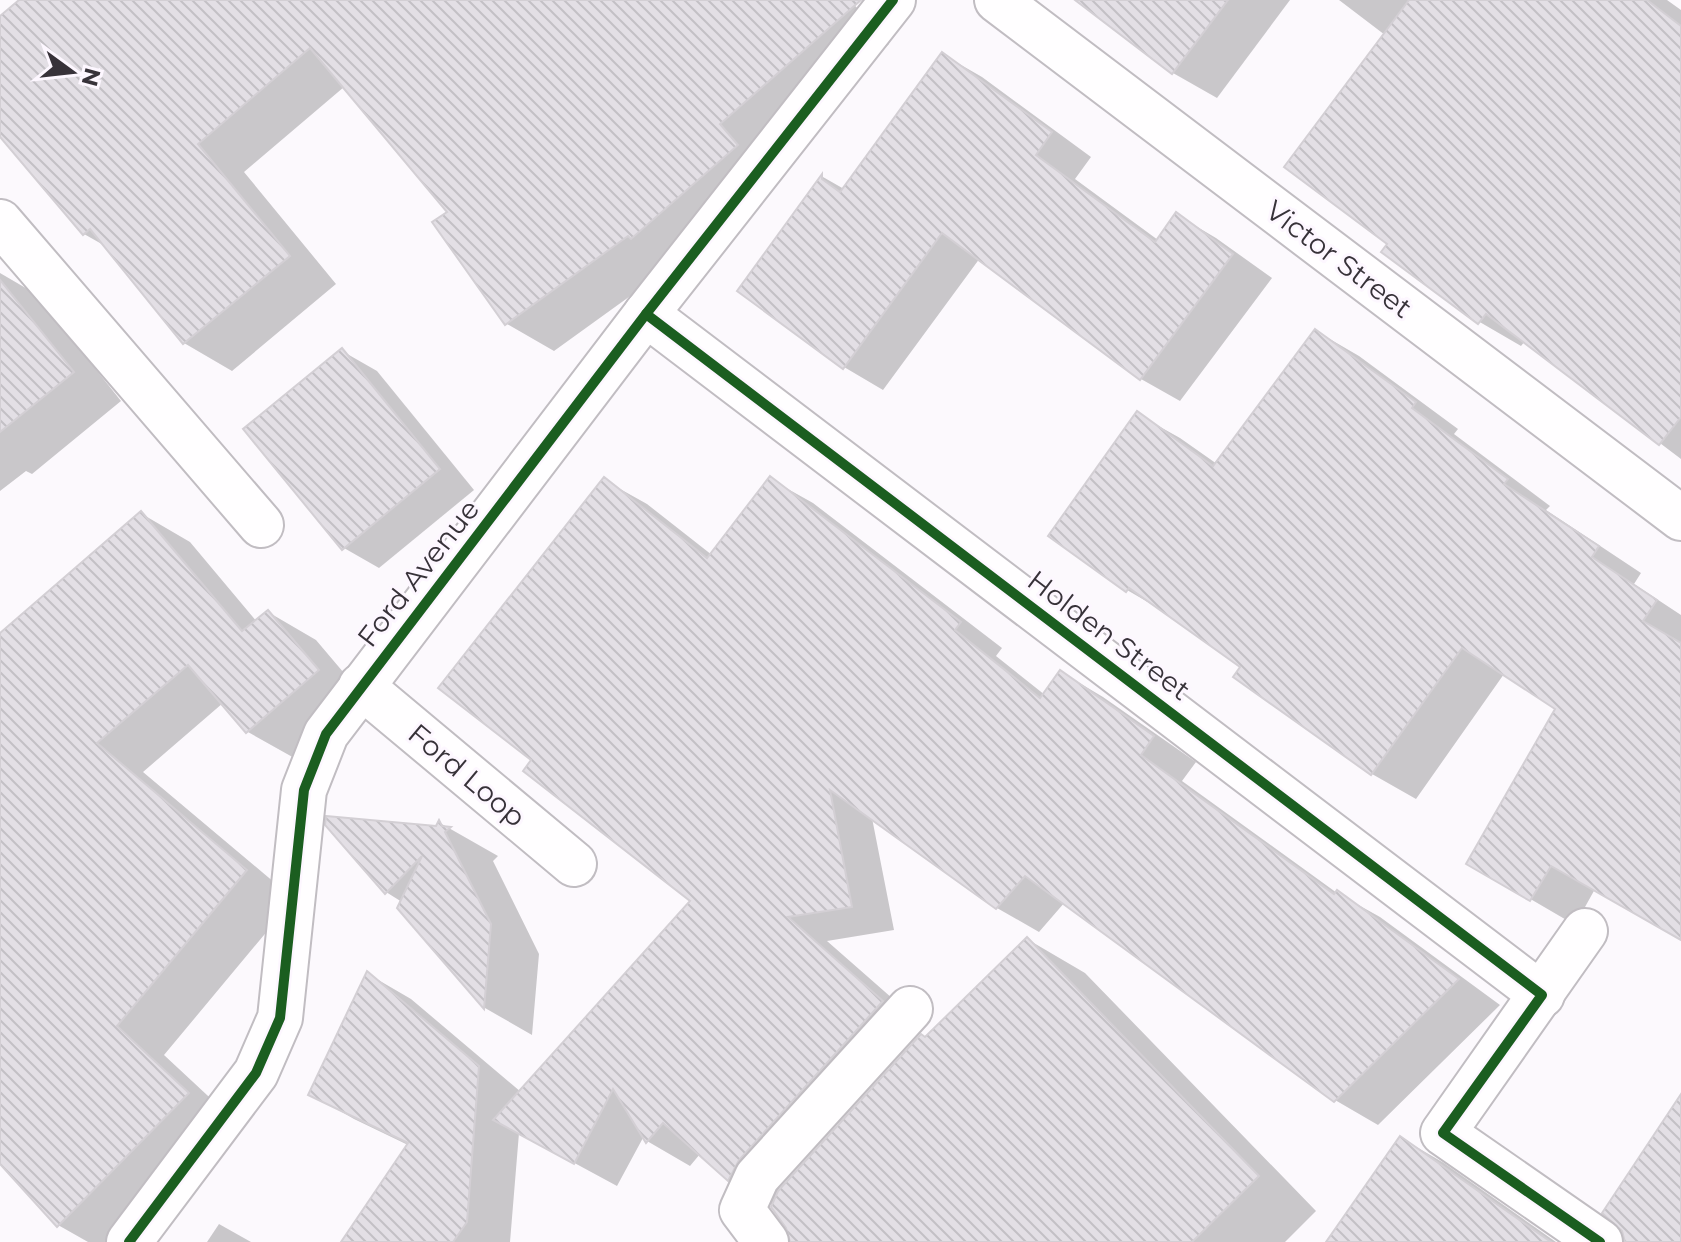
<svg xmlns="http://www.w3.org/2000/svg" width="1681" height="1242" font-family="Montserrat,sans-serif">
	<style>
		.shadow { fill: #0003 }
		.building { fill: url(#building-back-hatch); stroke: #d3cfd4; stroke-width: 2 }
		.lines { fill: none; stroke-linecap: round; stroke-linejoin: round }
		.minor-casing { stroke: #c1bdc2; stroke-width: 48 }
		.minor { stroke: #fffeff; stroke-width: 44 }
		.cycleway-casing { stroke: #fdf7ff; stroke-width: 15 }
		.cycleway { stroke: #1b5e20; stroke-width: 10 }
		.labels { text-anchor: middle; stroke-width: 6; stroke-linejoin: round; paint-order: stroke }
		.street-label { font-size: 28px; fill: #373239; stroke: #fdf7ff }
	</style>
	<defs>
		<pattern id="building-back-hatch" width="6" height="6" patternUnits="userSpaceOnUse" patternTransform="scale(2)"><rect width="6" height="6" fill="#e3dfe5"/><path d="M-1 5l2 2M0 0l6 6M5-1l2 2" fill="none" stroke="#c3c0c5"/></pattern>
	</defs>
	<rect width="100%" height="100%" fill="#fcf9fd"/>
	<g class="shadow">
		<path d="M22,0h828l39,44 -123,108 19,21 -105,92 -4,-2 -122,88 -47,-27 -57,-112 -106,-125 -100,85 92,112 -104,87 -48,-28 -77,-96 -23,-13 -84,-101v-114z"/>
		<path d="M1078,0h212l-73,98 -44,-25z"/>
		<path d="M1339,0h328l14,10v449l-156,-118 -4,5 -43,-25 -93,-286z"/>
		<path d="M942,54l40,23 109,80 -16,22 83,61 19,-25 39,23 56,40 -92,123 -39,-22 -161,-121 -97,132 -39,-23 -104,-77 83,-113 21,12z"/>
		<path d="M0,273l36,21 85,107 -89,73 -6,-3 -26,20z"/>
		<path d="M1316,331l43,25 99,73 -4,5 96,72 -4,4 95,63 -7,11 47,31v323l-86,-49 -20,36 -106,-62 88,-155 -53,-34 -88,125 -44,-25 -136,-97 7,-11 -73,-51 -43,-25 10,-176 43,24 37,26z"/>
		<path d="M342,351l35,20 97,119 -95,78 -35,-20z"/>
		<path d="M770,479l43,24 189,145 -6,8 49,39 16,-23 42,25 93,65 -14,19 155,112 43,24 120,88 -122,120 -43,-25 -270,-198 -26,30 -42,-24 -125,-90 22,112 -67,11 98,86 -144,157 -5,10 251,-255 58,34 231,238 -31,31h-493l1,-4 -19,-32 -45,-26 -29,-26 -10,12 -43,-25 -3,-5 -27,50 -98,-53 -9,109h-167l65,-97 -54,-26 -43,-25 57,-120 43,25 110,93 172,-192 -159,-140 70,-280 43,24 65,51z"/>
		<path d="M142,514l48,28 67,80 11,-10 48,28 50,59 -70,60 -48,-27 -25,-29 -80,69 151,127 -130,156 72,67 -119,120h-29l-30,-17 -58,-64v-525z"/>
		<path d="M440,823l58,33 -5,5 46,93 -7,81 -47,-27 -86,-100 3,-6 -16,-10z"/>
		<path d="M1401,1138l43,25 112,79h-229z"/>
		<path d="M219,1224l32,18h-44z"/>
	</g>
	<g class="building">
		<path d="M19,0h842l-141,124 18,21 -107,94 -3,-3 -123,89 -73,-103 15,-10 -137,-164 -112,96 92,112 -107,88 -93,-115 -7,6 -83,-98v-121z"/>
		<path d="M1075,0h153l-56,74z"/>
		<path d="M1409,0h238l34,26v391l-22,28 -173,-131 -8,10 -97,-72 6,-8 -103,-77z"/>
		<path d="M942,52l110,80 -16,23 119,87 21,-30 57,42 -93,126 -198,-147 -99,136 -106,-78 85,-117v5l18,13z"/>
		<path d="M0,280l74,92 -74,60z"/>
		<path d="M1315,329l101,73 -4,6 96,71 -4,5 95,62 -7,11 65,43 -14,21 38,22v297l-130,-74 -21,35 -64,-37 89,-155 -93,-61 -91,127 -138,-98 7,-10 -111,-79 -3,4 -78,-56 89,-125 76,55z"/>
		<path d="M342,348l98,121 -98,81 -99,-121z"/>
		<path d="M770,476l191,146 -6,8 85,68 20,-28 94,66 -13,19 193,139 3,-4 122,89 -125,123 -309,-226 -29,33 -166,-119 22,117 -64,10 95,84 -144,159 -11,21 -65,-58 -17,20 -33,-54 -39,75 -81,-44 197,-219 -167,-130 8,-11 -93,-72 166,-211 103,81z"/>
		<path d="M141,511l101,120 26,-21 51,60 -73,63 -58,-68 -91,78 150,127 -130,156 72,67 -132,134 -57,-63v-531z"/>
		<path d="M326,816l110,10 3,-6 3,6 9,1 -6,5 46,92 -7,85 -87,-101 25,-52 -37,38 -60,-69z"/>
		<path d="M1027,937l232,239 -67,66h-402l-4,-14 -15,-21 7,-16 143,-157 4,3z"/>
		<path d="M367,971l112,95 -12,156 -14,20h-112l67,-99 -100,-48z"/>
		<path d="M1681,1094v148h-56l-3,-11 -20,-18z"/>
		<path d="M1400,1136l151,106h-225z"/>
	</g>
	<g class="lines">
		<defs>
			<g id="minor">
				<path d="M997,0l684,518"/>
				<path d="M0,222l261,303"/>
				<path d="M646,314l896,681"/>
				<path d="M361,686l213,178"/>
				<path d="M1585,931l-142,202 157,109"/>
				<path d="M129,1242l127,-169 24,-55 24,-228 22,-56 320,-420 247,-314"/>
				<path d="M766,1242l-24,-32 15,-33 153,-168"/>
			</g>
		</defs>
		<use href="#minor" class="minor-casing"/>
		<use href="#minor" class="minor"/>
		<defs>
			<g id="cycleway">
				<path d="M646,314l896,681 -99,138 157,109"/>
				<path d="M129,1242l127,-169 24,-55 24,-228 22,-56 320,-420 247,-314"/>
			</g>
		</defs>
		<use href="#cycleway" class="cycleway-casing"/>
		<use href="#cycleway" class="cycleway"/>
	</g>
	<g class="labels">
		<g class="street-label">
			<text transform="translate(1339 259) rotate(37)" y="10">Victor Street</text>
			<text transform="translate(418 573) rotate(-52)" y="10">Ford Avenue</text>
			<text transform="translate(1109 635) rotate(37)" y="10">Holden Street</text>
			<text transform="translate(467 775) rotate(40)" y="10">Ford Loop</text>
		</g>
	</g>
	<g transform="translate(72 72) rotate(105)" stroke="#fdf7ff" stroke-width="6" paint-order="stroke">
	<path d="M0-6L14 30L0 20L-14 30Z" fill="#373239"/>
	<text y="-12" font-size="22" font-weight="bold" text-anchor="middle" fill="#373239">N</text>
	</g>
</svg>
